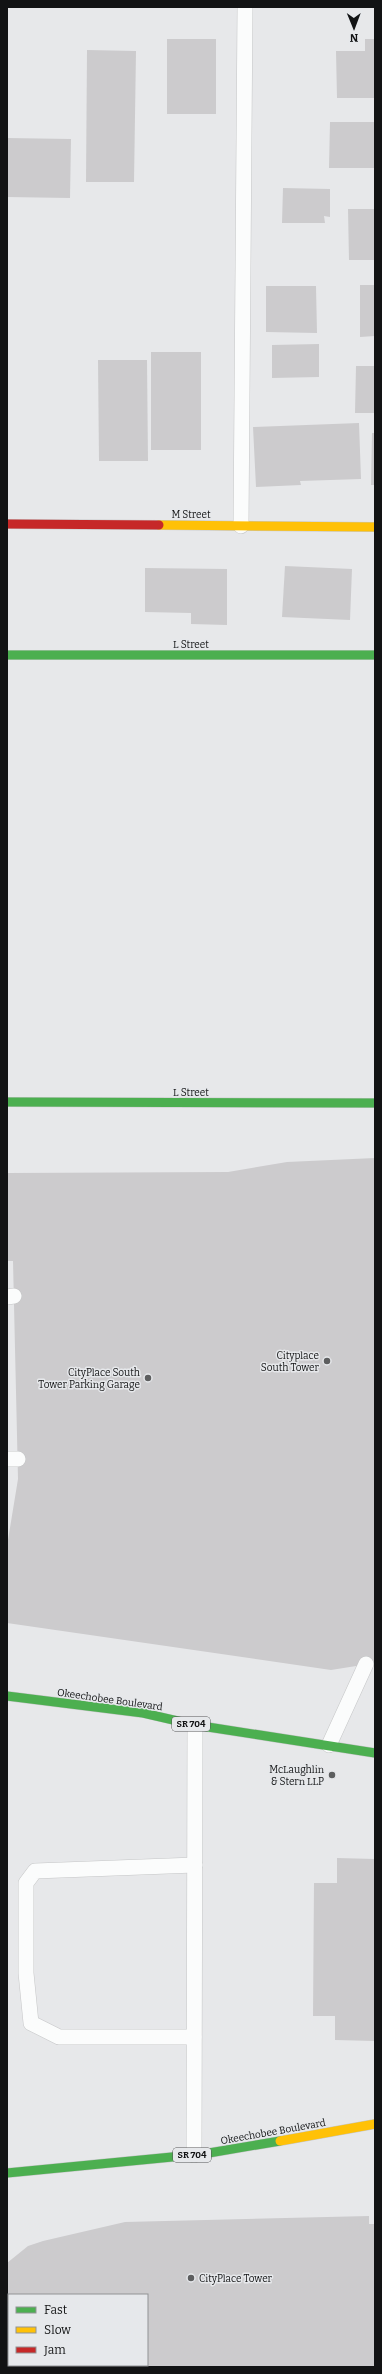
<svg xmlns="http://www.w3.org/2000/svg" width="382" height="2374" font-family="Bitter,serif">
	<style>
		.building { fill: #cccbcd }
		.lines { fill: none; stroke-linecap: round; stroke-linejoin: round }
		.lane-casing { stroke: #c5c6c7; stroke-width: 16 }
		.fast-casing { stroke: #c5c6c7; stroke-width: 10 }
		.slow-casing { stroke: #c5c6c7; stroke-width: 10 }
		.jam-casing { stroke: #c5c6c7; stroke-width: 10 }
		.lane { stroke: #fbfcfc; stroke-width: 15 }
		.fast { stroke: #4caf50; stroke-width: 9 }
		.slow { stroke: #ffc107; stroke-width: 9 }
		.jam { stroke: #c62828; stroke-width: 9 }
		.poi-dot { fill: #5d5e5f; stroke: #e6e8eb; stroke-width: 1.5 }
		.labels { text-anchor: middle; stroke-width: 3; stroke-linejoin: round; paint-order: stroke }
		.shield { fill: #e6e8eb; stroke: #525354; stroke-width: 1 }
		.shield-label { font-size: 9px; font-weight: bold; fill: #121314 }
		.street-label { font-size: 10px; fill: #121314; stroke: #e6e8eb }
		.poi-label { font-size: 10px; fill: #121314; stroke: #e6e8eb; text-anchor: end }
	</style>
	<rect width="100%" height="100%" fill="#e7e8ea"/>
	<g class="building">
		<rect x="167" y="39" width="49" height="75"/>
		<path d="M365,39h10v59h-38l-1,-47h29z"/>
		<path d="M87,50l49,1 -2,131h-48z"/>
		<path d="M330,122h45v46h-46z"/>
		<path d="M7,138l64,1 -1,59 -63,-1z"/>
		<path d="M283,188l47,1v28l-6,-1 1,7h-43z"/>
		<path d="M348,209h27v51h-26z"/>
		<path d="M360,285h15v51l-15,1z"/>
		<path d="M266,286h50l1,47 -51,-1z"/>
		<path d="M319,344v33l-47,1v-33z"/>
		<rect x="151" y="352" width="50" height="98"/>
		<path d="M98,360h49l1,101h-49z"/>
		<path d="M356,366h19v47h-20z"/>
		<path d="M359,423l2,56 -61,2 1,4 -45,2 -3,-60z"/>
		<path d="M372,433h3v52h-4z"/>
		<path d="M285,566l67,3 -2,51 -68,-3z"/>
		<path d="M145,568l82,1v56l-36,-1v-11l-46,-1z"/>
		<path d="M375,1158v505l-44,7 -324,-47v-77l11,-67 -5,-218h-6v-88l221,-1 59,-10z"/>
		<path d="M337,1858l38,1v182l-40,-1v-24h-22l1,-133h23z"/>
		<path d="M369,2216v8h6v143h-357v-2h129v-70h-139l-1,-32 21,-17 15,-5 82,-19z"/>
	</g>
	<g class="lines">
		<defs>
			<g id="lane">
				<path d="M241,526l4,-519"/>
				<path d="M7,1297l7,-1"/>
				<path d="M7,1459h11"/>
				<path d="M329,1745l37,-81"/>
				<path d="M194,2037h-135l-28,-14 -5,-50v-90l9,-12 160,-6"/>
				<path d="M194,2155l1,-430"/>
			</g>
			<g id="fast">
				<path d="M7,655h368"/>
				<path d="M7,1102l368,1"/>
				<path d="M7,1696l136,17 52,12 180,28"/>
				<path d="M7,2173l196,-19 77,-13"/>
			</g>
			<g id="slow">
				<path d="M159,525l216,2"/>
				<path d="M280,2141l95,-17"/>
			</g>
			<path id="jam" d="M7,524l152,1"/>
		</defs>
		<use href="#lane" class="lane-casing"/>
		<use href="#fast" class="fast-casing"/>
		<use href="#slow" class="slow-casing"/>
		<use href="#jam" class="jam-casing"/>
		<use href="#lane" class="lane"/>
		<use href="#fast" class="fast"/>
		<use href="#slow" class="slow"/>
		<use href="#jam" class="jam"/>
	</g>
	<g class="poi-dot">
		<circle cx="327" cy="1361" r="4"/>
		<circle cx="148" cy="1378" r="4"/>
		<circle cx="332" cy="1775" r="4"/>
		<circle cx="191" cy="2278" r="4"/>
	</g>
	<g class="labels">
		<g class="shield">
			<rect x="172" y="1717" width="38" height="14" rx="3"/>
			<rect x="173" y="2148" width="38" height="14" rx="3"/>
		</g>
		<g class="shield-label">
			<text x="191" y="1727">SR 704</text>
			<text x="192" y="2158">SR 704</text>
		</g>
		<g class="street-label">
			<text x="191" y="518">M Street</text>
			<text x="191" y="648">L Street</text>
			<text x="191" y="1096">L Street</text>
			<text transform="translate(110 1699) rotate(8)" y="4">Okeechobee Boulevard</text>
			<text transform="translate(273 2131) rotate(-10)" y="4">Okeechobee Boulevard</text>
		</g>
		<g class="poi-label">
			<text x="319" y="1359">Cityplace<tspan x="319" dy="12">South Tower</tspan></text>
			<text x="140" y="1376">CityPlace South<tspan x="140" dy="12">Tower Parking Garage</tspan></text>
			<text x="324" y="1773">McLaughlin<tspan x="324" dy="12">&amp; Stern LLP</tspan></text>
			<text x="199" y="2282" text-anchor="start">CityPlace Tower</text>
		</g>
	</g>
	<rect width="382" height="2374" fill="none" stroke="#121314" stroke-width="16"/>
	<rect x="8" y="2294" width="140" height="72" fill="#e6e8eb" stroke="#919395"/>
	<rect x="16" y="2307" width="20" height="6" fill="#4caf50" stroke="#919395"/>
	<text x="44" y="2314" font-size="12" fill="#121314">Fast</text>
	<rect x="16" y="2327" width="20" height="6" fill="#ffc107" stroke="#919395"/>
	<text x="44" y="2334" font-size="12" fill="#121314">Slow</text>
	<rect x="16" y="2347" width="20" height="6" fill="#c62828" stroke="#919395"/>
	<text x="44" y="2354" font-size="12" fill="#121314">Jam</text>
	<g transform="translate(354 28) rotate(179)" stroke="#e6e8eb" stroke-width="3" paint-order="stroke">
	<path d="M0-3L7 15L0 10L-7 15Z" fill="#121314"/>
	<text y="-6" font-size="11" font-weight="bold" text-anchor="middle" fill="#121314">N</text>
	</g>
</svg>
